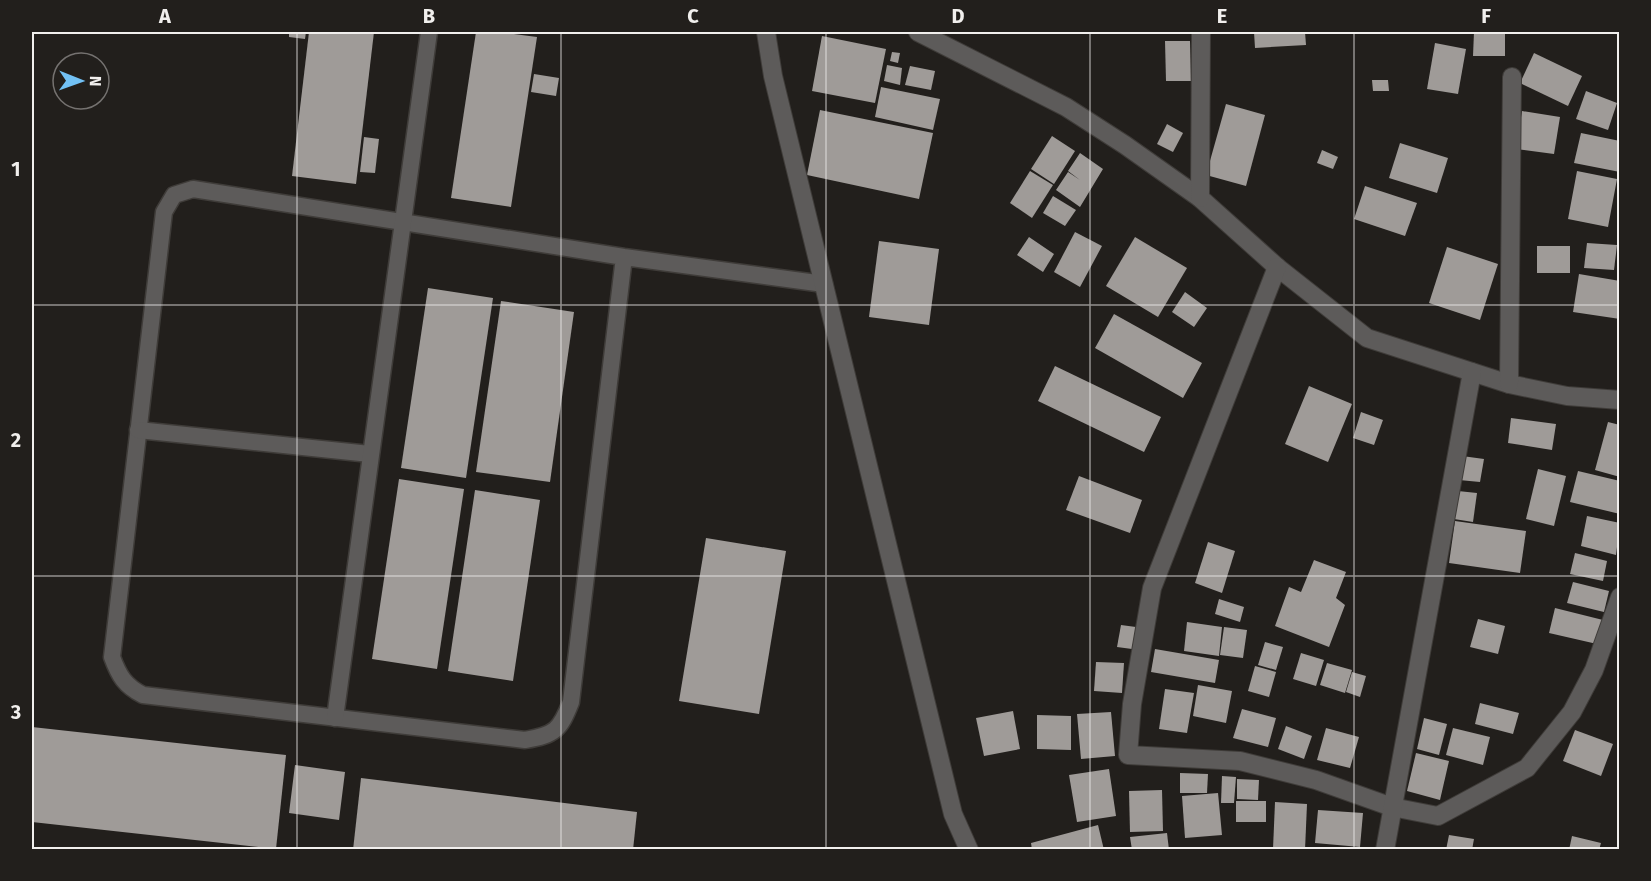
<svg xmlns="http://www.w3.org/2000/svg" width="1651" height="881" font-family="'Fira Sans',sans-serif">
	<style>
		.building { fill: #9f9b98 }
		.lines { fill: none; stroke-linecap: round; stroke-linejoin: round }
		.lane-casing { stroke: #3f3c39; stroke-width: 19 }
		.street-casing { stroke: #3f3c39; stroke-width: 20 }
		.lane { stroke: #5d5b5a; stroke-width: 16 }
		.street { stroke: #5d5b5a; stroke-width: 18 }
		.grid { fill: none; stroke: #f1efed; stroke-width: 1.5; stroke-opacity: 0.55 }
		.neatline { fill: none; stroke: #f1efed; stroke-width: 2 }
		.grid-label { font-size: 20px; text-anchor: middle; font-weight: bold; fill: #f1efed }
	</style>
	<rect width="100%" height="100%" fill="#221f1c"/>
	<g class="building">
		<path d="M289,32h17l-1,7 -16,-2z"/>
		<path d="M309,32h65l-18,152 -64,-8z"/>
		<path d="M476,32h22l39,5 -26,170 -60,-9z"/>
		<path d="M1254,32h51l1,13 -51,3z"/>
		<path d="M1474,32h31v24h-32z"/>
		<path d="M822,36l64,13 -11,54 -63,-12z"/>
		<path d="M1165,41h25l1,40h-25z"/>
		<path d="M1435,43l31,6 -8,45 -31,-5z"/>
		<path d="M892,52l8,1 -2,10 -8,-2z"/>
		<path d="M1534,53l48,23 -14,30 -48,-23z"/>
		<path d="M887,65l15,3 -2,17 -16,-4z"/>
		<path d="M910,66l25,5 -4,19 -26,-5z"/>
		<path d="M534,74l25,4 -3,18 -25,-4z"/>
		<path d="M1372,80h16l1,11h-16z"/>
		<path d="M881,87l59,12 -7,31 -58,-13z"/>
		<path d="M1586,91l31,12 -9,27 -32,-11z"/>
		<path d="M1226,104l39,11 -19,71 -40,-11z"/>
		<path d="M820,110l113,23 -14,66 -112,-24z"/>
		<path d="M1522,111l38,6 -6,37 -38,-5z"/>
		<path d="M1167,124l16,9 -10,19 -16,-8z"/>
		<path d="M1581,133l39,8v31l-46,-9z"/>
		<path d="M1052,136l23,15 -21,33 -23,-15z"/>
		<path d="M364,137l15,2 -4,34 -15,-1z"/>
		<path d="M1400,143l48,15 -11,35 -48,-15z"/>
		<path d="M1322,150l16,7 -5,12 -16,-6z"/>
		<path d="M1080,153l23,16 -23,38 -24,-17 12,-18 12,8 -12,-9z"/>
		<path d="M1030,171l23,14 -21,33 -22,-15z"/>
		<path d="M1577,171l40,8 -9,48 -40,-8z"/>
		<path d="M1365,186l52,17 -12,33 -51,-17z"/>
		<path d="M1053,196l23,14 -11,16 -22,-13z"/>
		<path d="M1075,232l27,14 -22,41 -26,-15z"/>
		<path d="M1029,237l25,17 -11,18 -26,-17z"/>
		<path d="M1135,237l52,31 -29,49 -52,-31z"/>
		<path d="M879,241l60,8 -10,76 -60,-8z"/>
		<path d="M1587,243l30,2 -3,25 -30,-2z"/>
		<rect x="1537" y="246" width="33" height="27"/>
		<path d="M1447,247l51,17 -18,56 -51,-17z"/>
		<path d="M1579,274l41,7v38l-47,-7z"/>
		<path d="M428,288l65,10 -27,180 -65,-10z"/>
		<path d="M1185,292l22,16 -13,19 -22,-15z"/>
		<path d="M501,301l73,11 -24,170 -74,-10z"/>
		<path d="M1114,314l88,49 -19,35 -88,-50z"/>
		<path d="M1055,366l106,51 -17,35 -106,-51z"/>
		<path d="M1309,386l43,18 -24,58 -43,-18z"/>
		<path d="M1361,412l22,8 -9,25 -21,-7z"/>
		<path d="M1511,418l45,6 -4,26 -44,-7z"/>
		<path d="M1608,422l12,3v52l-25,-7z"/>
		<path d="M1462,456l22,3 -4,23 -21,-2z"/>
		<path d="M1538,469l28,7 -12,50 -28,-7z"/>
		<path d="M1578,471l42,10v33l-50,-12z"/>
		<path d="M1079,476l63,24 -12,33 -64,-23z"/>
		<path d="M399,479l65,10 -27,180 -65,-10z"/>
		<path d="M475,490l65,10 -27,181 -65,-10z"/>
		<path d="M1458,491l19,2 -4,29 -19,-3z"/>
		<path d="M1587,516l33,7 -4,32 -35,-9z"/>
		<path d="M1455,521l71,10 -6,42 -71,-10z"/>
		<path d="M706,538l80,13 -27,163 -80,-13z"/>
		<path d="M1208,542l27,9 -13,42 -27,-10z"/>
		<path d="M1575,553l32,8 -4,20 -33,-7z"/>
		<path d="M1314,560l32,12 -10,26 9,7 -16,42 -54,-21 14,-39 12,5z"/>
		<path d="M1573,582l36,9 -5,21 -37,-9z"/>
		<path d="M1219,599l25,8 -4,15 -25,-8z"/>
		<path d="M1555,608l48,12 -6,24 -48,-11z"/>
		<path d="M1478,619l27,7 -7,28 -28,-7z"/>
		<path d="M1187,622l35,5 -3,29 -35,-5z"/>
		<path d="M1121,625l15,2 -4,22 -15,-2z"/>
		<path d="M1224,627l23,3 -4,28 -23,-3z"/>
		<path d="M1265,642l18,5 -7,23 -18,-5z"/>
		<path d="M1155,649l64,11 -4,23 -64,-11z"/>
		<path d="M1301,653l23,7 -8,26 -23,-7z"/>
		<path d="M1096,662l28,1 -2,30 -28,-2z"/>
		<path d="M1327,663l25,7 -7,23 -25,-8z"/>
		<path d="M1255,666l21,6 -7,25 -21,-6z"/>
		<path d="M1352,672l14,4 -6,21 -14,-5z"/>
		<path d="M1198,685l34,6 -6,32 -33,-7z"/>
		<path d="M1165,689l29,4 -7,40 -28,-4z"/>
		<path d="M1480,703l39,10 -6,21 -38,-10z"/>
		<path d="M1242,709l34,9 -8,29 -35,-9z"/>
		<path d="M1013,711l7,38 -36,7 -8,-38z"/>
		<path d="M1111,712l4,44 -34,3 -4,-45z"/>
		<path d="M1037,715l34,1v34l-34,-1z"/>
		<path d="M1424,718l23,6 -8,31 -22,-6z"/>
		<path d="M1286,726l26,10 -8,23 -26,-10z"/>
		<path d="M32,727l254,28 -10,94 -244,-27z"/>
		<path d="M1326,728l33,9 -9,31 -33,-8z"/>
		<path d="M1453,728l37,9 -7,28 -37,-10z"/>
		<path d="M1575,730l38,14 -12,32 -38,-15z"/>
		<path d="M1416,753l33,8 -9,39 -33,-9z"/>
		<path d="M295,765l50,7 -6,48 -50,-7z"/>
		<path d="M1109,769l7,47 -39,6 -8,-47z"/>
		<path d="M1180,773l28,1 -1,19h-27z"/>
		<path d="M1222,776l14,1 -2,26h-13z"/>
		<path d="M361,778l276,34 -4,38h-280z"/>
		<path d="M1237,779l22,1 -1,20 -21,-1z"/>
		<path d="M1162,790l1,41 -33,1 -1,-41z"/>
		<path d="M1218,793l4,42 -37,3 -3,-42z"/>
		<rect x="1236" y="801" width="30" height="21"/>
		<path d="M1275,802l32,2 -2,46 -32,-1z"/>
		<path d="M1318,810l45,3 -3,34 -45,-4z"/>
		<path d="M1098,825l6,25h-72l-1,-7z"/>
		<path d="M1167,833l2,17h-37l-2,-13z"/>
		<path d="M1449,835l25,4 -2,11h-26z"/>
		<path d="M1572,836l29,7 -2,7h-30z"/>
		<rect x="1604" y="847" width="13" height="3"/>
	</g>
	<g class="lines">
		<defs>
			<g id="lane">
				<path d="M624,257l-53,445c-11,28 -16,33 -46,38l-382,-45c-18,-9 -24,-19 -31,-38l52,-445 10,-17 19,-6 431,68 200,27"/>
				<path d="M138,430l232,24"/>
				<path d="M335,718l94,-686"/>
			</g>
			<g id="street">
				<path d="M766,32l7,44 180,738 16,36"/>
				<path d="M918,32l148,75 59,38 75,53 77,69 90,71 142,46 58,12 53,4"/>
				<path d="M1200,198l1,-166"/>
				<path d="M1277,267l-125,321 -20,116 -4,51 112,6 76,19 76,27 46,9 89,-48 45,-56 22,-42 26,-73"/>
				<path d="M1509,384l3,-307"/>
				<path d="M1385,850l87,-478"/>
			</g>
		</defs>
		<use href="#lane" class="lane-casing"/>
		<use href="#street" class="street-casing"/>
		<use href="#lane" class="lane"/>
		<use href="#street" class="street"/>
	</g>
	<path class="grid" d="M297,32v818M561,32v818M826,32v818M1090,32v818M1354,32v818M32,305h1588M32,576h1588"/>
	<rect width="1651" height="881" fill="none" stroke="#221f1c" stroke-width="66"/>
	<g transform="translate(81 81) rotate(91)"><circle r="28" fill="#221f1c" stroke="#757270" stroke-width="1.5"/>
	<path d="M0-4.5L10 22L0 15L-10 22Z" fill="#72c1f5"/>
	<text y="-9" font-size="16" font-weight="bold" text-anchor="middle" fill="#f1efed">N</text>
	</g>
	<rect x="33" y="33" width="1585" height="815" class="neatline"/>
	<g class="grid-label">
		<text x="165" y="23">A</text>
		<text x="429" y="23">B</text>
		<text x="693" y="23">C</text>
		<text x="958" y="23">D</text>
		<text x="1222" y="23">E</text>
		<text x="1486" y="23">F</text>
		<text x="16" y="176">1</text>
		<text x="16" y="447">2</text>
		<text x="16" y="719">3</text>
	</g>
</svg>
